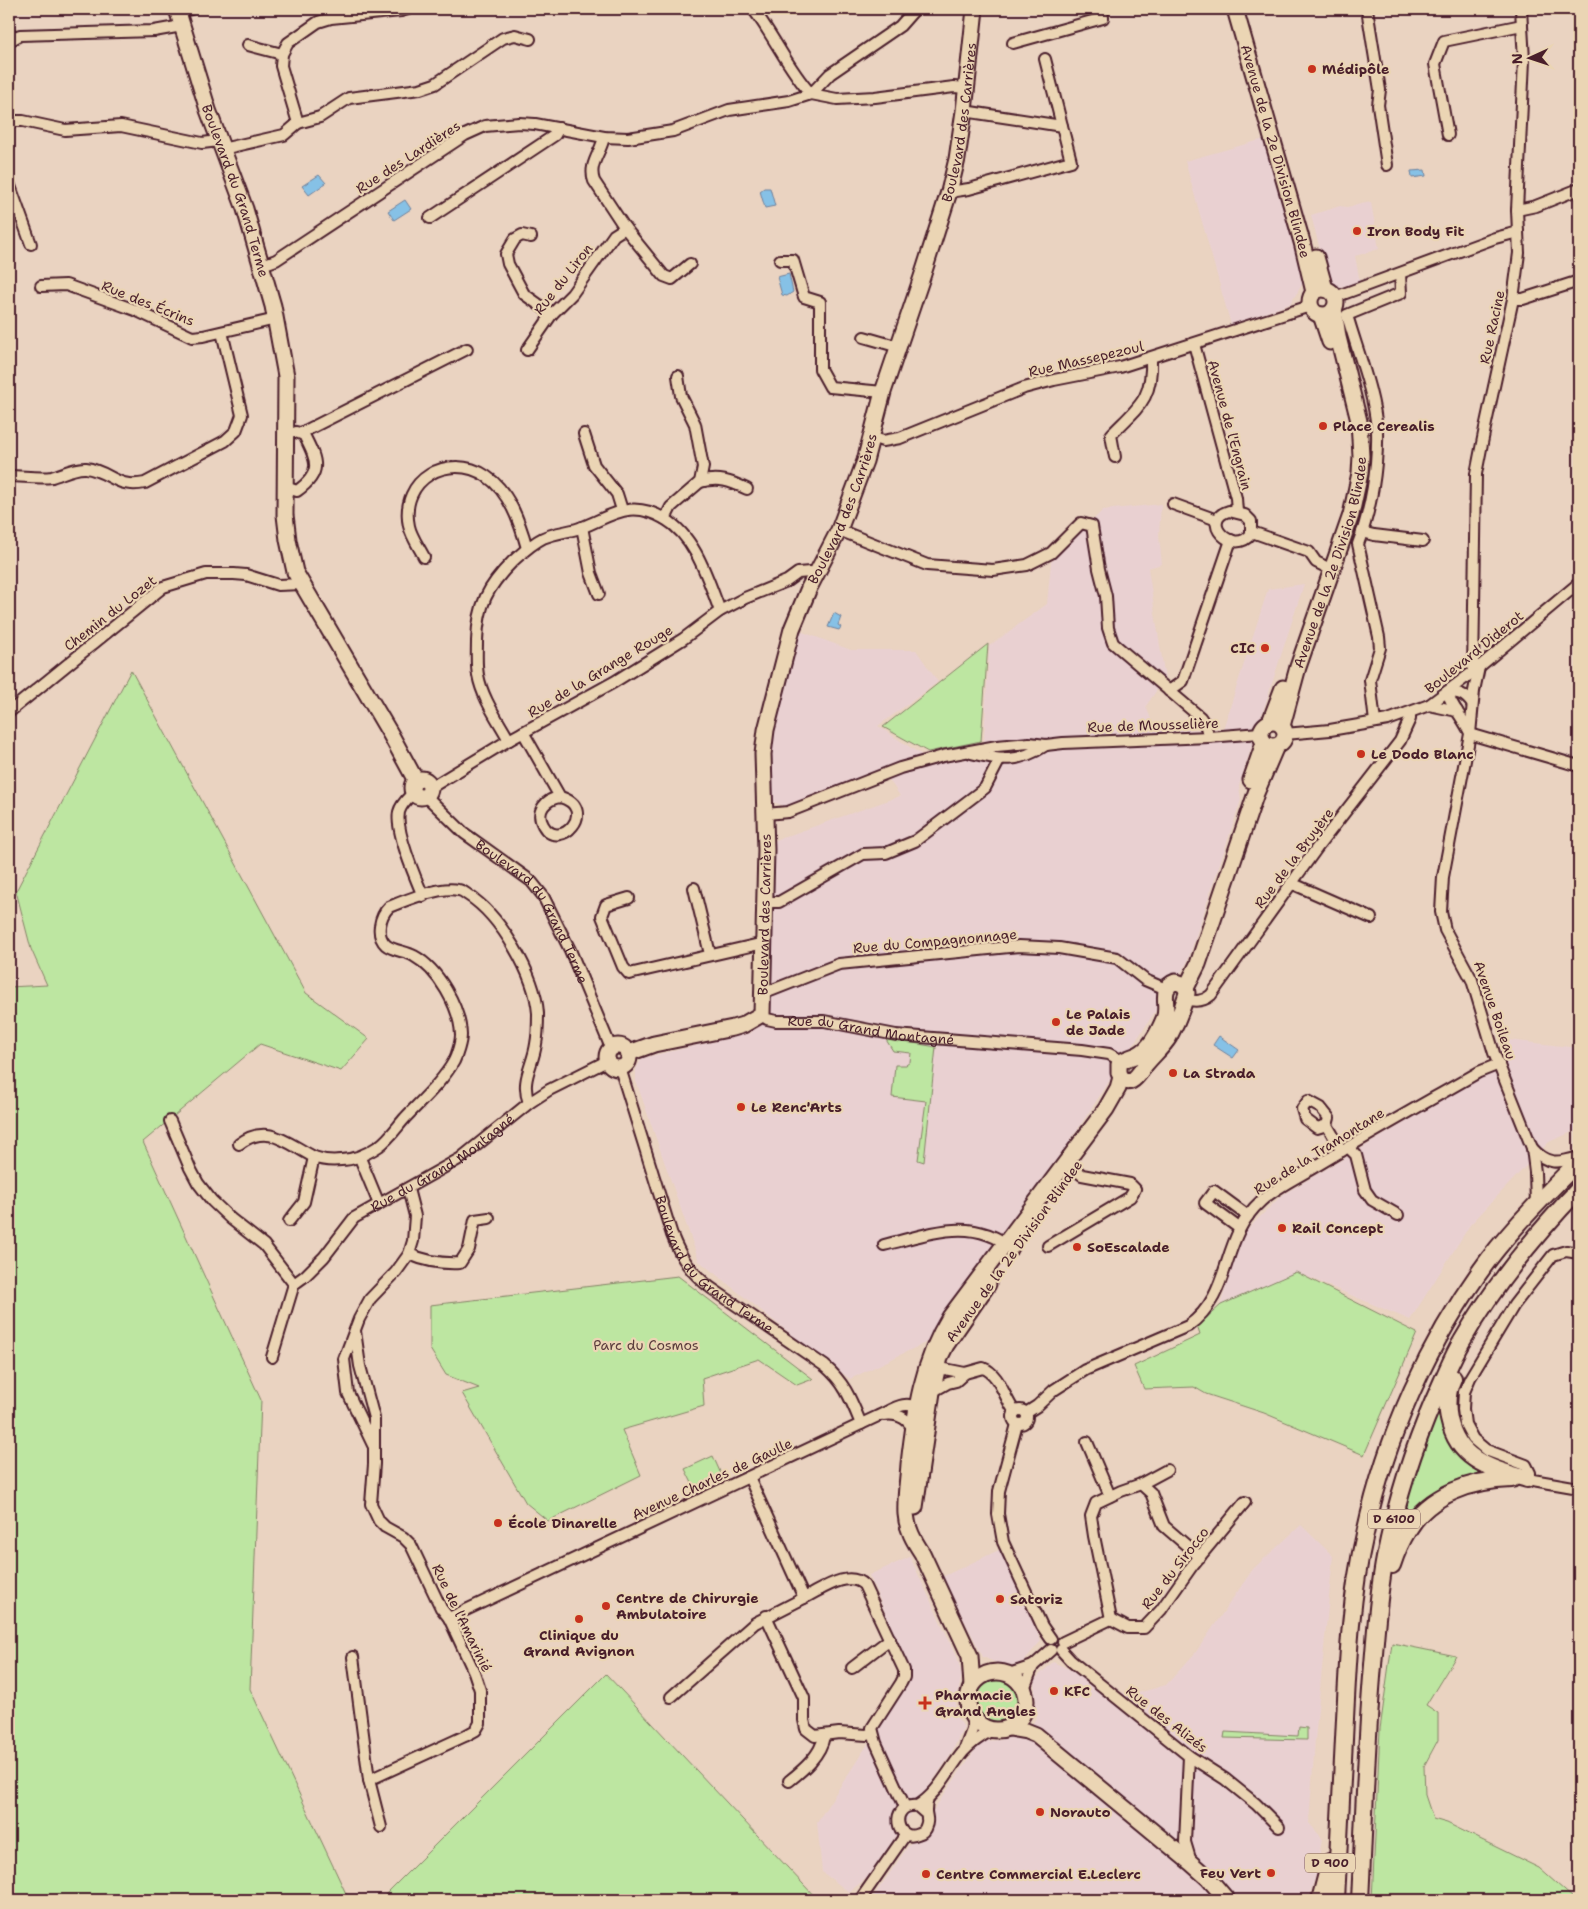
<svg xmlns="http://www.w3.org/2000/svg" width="1588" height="1909" font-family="'Shantell Sans',sans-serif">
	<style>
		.built { fill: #e9d0d1 }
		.green { fill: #bde6a1; stroke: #848266 }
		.water { fill: #86c1e6; stroke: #6e809b }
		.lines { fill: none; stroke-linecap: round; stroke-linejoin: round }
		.street-casing { stroke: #4a1f2b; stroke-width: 14 }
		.secondary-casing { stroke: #4a1f2b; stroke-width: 19 }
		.primary-casing { stroke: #4a1f2b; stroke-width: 20 }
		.street { stroke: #ebd5b4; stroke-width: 10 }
		.secondary { stroke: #ebd5b4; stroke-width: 15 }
		.primary { stroke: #ebd5b4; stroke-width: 16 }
		.poi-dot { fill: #c8321e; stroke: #ebd5b4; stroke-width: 2 }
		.labels { text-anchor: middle; stroke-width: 4.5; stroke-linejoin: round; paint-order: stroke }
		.shield { fill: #ebd5b4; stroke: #7a5654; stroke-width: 1 }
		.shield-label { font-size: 12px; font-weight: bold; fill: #4a1f2b }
		.poi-label { font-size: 14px; font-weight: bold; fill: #4a1f2b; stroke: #ebd5b4; text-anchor: start }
		.street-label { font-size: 14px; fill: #4a1f2b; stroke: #ebd5b4 }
		.park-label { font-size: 14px; fill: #5b3d3d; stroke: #ebd5b4 }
	</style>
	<rect width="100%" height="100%" fill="#ead3c1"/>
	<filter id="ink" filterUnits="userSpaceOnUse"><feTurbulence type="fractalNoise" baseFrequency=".02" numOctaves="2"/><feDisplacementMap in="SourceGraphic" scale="10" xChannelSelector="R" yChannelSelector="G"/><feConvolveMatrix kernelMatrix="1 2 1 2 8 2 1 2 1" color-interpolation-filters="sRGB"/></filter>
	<g filter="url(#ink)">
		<g class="built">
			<path d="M1264,139l40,143 -14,22 -59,21 -46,-164z"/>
			<path d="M1371,202l8,47 -24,7 5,26 -20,5 -7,-4 -12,-29 -10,-39 29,-9 7,1z"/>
			<path d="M1161,504l-2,32 3,28 -14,4 17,110 -19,28 6,16 14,8 57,-1 45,-140 36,-5 -65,202 2,14 -54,163 -138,210 -120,168 -79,38 -43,-32 -108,-86 -63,-180v-12l6,-11 109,-25 16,-23 6,-169 127,-45 -12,-18 -102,29 -15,-6v-66l29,-104 51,19h65l22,32 -60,44 56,37 49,-6 6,-111 58,-42 4,-42 52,-52z"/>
			<path d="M1509,1040l70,8v81l-30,13 -79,83 -60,95 -114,-48 -76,33 24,-72 38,-38 200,-118z"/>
			<path d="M1301,1525l32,31 -18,184 -6,83 13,15 -5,34 -9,28h-437l106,-153 9,-6 14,-1 12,-3 13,1 12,-22 -3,-36 19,-18 73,32 12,-1 28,-8 30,-33 57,-83z"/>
			<path d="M1001,1549l40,92 -18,21 -12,4 -12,-2 -16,-7 -41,-80z"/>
			<path d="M910,1557l47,100 5,18 -8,38 10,14 -14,29 -82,121 -19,15 -27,-20 -5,-50 94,-144 -9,-26 -33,-77z"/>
		</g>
		<g class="green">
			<path d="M988,644l-7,97 -53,11 -45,-25z"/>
			<path d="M131,670l175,323 63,46 -28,32 -81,-27 -117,98 118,258 -11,289 99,211h-340v-913l38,-2 -16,-36 -15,-58z"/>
			<path d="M885,1038l51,9 -12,115 -6,-2 8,-59 -34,-4 3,-32h11l4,-3 1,-9 -18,-2z"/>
			<path d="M1296,1272l121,61 -53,122 -100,-42 -58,-19 -12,-7 -50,2 -10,-23 66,-31 -3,-9 24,-21z"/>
			<path d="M678,1276l135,103 -16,6 -38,-26 -57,19 2,28 -82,24 19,45 -93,46 -22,-18 -64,-110 17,-5 -33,-13 -16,-26v-44z"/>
			<path d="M1441,1396l2,17 50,61 -79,43 -16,12 10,-38z"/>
			<path d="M713,1456l8,18 -27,13 -9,-18z"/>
			<path d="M1392,1643l64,13 -30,49 12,8v27l-14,26 1,29 8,24 14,4 92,45 34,30v2h-201l8,-171z"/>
			<path d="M606,1674l212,226h-438z"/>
			<circle cx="997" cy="1701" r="21"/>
			<path d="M1299,1727l8,1v12l-83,-2 1,-6 73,4z"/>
		</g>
		<g class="water">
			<path d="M1425,170l1,6 -14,2 -1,-7z"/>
			<path d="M319,175l7,8 -17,12 -7,-9z"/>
			<path d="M764,188h6l5,18 -10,2 -5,-17z"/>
			<path d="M405,200l6,9 -17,11 -6,-9z"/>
			<path d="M789,274l4,18 -6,4 -5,-1 -5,-18z"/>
			<path d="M834,613l7,4 -3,8 3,2 -2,3 -11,-3z"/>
			<path d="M1219,1036l20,14 -6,8 -20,-13z"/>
		</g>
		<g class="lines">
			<defs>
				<g id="street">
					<path d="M753,9c21,27 35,60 58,85l19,-20 70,-48 15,-17"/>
					<path d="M1367,9l13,81 -2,15 9,60"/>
					<path d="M178,11l13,-2"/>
					<path d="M9,41l11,-6 134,-4 28,-5"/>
					<path d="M1013,43l90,-25 -1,-9"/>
					<path d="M248,45l34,9"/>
					<path d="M964,111l98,15"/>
					<path d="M9,121h14l42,9 56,-4 81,17 17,-2"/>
					<path d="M298,123l22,-6 29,-19 71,-9 15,-5 68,-46 12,-3 15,4"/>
					<path d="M1448,135l-13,-71 9,-23 78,-16"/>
					<path d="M604,137c-3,16 -16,27 -10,44l31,47 39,48 8,3 18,-15"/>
					<path d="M222,149l62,-14 14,-12 -17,-57 1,-12 6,-11 30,-21 13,-4 70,-7 7,-2"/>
					<path d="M9,183l22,61"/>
					<path d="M949,192l20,-3 102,-28 -26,-102"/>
					<path d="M1517,210l19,-4 43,-17"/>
					<path d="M430,218l125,-83 4,-7"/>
					<path d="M531,237l-9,-2 -7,4 -9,15 2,10 16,30 28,20"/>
					<path d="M780,260h13l11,37 16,5v67l10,18 53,5"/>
					<path d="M262,265l14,-5 189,-125 20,-9 34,-3 16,1 69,13 24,1 45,-7 56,-21 60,-9 22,-7 26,5 38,-2 79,-10 12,1"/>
					<path d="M41,286l25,-1 69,25 57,27 11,-1 73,-17"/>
					<path d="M1335,297l160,-59 23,-6"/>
					<path d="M1513,299h10l56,-18"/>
					<path d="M864,337l35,10"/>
					<path d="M1194,344l42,154 1,14"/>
					<path d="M527,350l25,-36 20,-20 42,-59 11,-7"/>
					<path d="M301,433l166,-84"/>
					<path d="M584,434l10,31 23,29 5,16"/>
					<path d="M871,437l12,4 17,-3 124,-50 30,-8 66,-13 190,-61"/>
					<path d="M1115,457l-4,-22c27,-28 42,-35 40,-77"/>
					<path d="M9,476c14,0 29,3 43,1 10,-3 23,-10 34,-9 24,3 30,21 59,15l80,-42 11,-10 6,-16 -20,-83"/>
					<path d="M700,482c19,-5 30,-1 47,7"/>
					<path d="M285,487l12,4c27,-19 19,-32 7,-56l-8,-3"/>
					<path d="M1173,504l44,16"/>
					<path d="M1229,511l16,4 6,6v13c-18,23 -53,-14 -22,-23z"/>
					<path d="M665,519l6,-12 29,-25 3,-15 -8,-43 -14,-28 -3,-20"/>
					<path d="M582,527l9,46 8,21"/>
					<path d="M839,530l88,35 66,5 34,-5 24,-12 30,-30 11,3 7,43 7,27 2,32 5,15 87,74 5,7 4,13"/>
					<path d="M1252,532l57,20 7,10 8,4"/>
					<path d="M1362,532l12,3 49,6"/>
					<path d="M424,557c-5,-10 -13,-21 -15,-31 -10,-47 40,-74 77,-50 23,15 34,47 41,72"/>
					<path d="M1479,667l-5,24 -4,43 -27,143 -2,35 4,18 27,50 22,73 38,95 3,24 1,32"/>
					<path d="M1473,672l3,-198 9,-46 28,-129 6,-46 -2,-43 7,-150 -3,-51"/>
					<path d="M1169,691l14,-10 48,-141"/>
					<path d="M1447,692c5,15 16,26 23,41"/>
					<path d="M1447,692c12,0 18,2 25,12"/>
					<path d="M1429,705l28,6"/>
					<path d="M9,712l154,-125 43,-13h28l12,1 32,10 24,-1"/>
					<path d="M1375,722l-5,-42 10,-32 -1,-11 -21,-93c13,-34 20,-77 19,-113 -2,-36 -20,-81 -30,-116l54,-22 -1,-19"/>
					<path d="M523,732l37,65c40,11 -1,57 -17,28 -8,-14 3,-26 17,-28"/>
					<path d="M1285,734l45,-4 58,-10 41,-15 44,-33 106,-89"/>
					<path d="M1470,734l109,32"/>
					<path d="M509,740c-11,-20 -27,-42 -31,-65 -2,-11 -1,-23 -1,-34 1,-36 10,-54 36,-80 9,-8 18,-17 30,-23 13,-6 27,-6 40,-11 30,-12 48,-28 82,-8 31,18 43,61 55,92"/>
					<path d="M971,753c30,8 48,10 75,-8"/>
					<path d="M430,788l79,-48 105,-58 69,-43 37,-28 25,-13 42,-17 11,-8 12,-1 6,3"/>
					<path d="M413,793c-5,5 -12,11 -14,19 -4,19 16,65 24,84"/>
					<path id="s1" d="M426,796l38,37 67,48 12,15 27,54 41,98"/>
					<path d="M766,814l22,-2 112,-44 43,-12 54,-10 32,-3 17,2 17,-2 146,-6 51,-4"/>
					<path d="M1291,883l80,35"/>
					<path d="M694,888l16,66"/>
					<path d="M629,898l-23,7 -4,11 21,51 6,7 135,-31"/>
					<path d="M765,902h14l84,-48 23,-1 29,-12 70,-53 15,-29"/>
					<path d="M762,991h8l69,-27 180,-18 40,2 58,10 28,22 21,9"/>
					<path d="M1185,999c10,3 18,3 26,-4l106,-147 83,-107 10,-22v-6"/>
					<path id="s2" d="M762,1014l5,5 9,2h48l72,14 186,15 27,4 13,7"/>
					<path id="s3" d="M620,1068l52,167c9,23 19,38 39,53l114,78c20,17 26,34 36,58"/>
					<path d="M170,1121l20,47 8,15 14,18 19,18 33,26 30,39 -22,73"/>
					<path d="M1327,1125l-10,3 -12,-9 -3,-10 6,-8 13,7 8,10 -2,7 15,26"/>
					<path d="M239,1144c29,-22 49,0 75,13 8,3 18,4 27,3 14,0 26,-6 38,-14 10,-7 18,-19 26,-28 16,-17 38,-37 49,-57 3,-6 7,-19 7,-26 -1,-28 -23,-66 -47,-79 -8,-5 -21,-5 -28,-11 -11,-10 -6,-29 3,-38 17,-7 51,-21 69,-17 4,0 7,3 10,5 33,21 67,80 70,118 0,10 0,21 -2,31 -3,22 -16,36 -7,59"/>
					<path d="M1348,1147l8,8 9,35 7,10 26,15"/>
					<path d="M1532,1148c16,18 26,15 47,9"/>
					<path d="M360,1158l19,46"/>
					<path d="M289,1221l15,-19 10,-45"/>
					<path d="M1239,1228l-34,-25 9,-12 34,25"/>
					<path d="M884,1245c46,-11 88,-30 129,4"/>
					<path d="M1048,1246l82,-49 5,-8 -5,-5 -48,-9 -16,-13"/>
					<path d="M1579,1253l-13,-2 -13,4 -39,50 -44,73 -6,14 -1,17 2,15 8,15 13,11 40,15 4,8 -3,6 52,9"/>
					<path d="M409,1254c16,7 33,10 51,9l9,-14 6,-29 14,-2"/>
					<path id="s4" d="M294,1284l11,-8 19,-19 30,-39 107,-60 68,-55 20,-13 58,-29"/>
					<path d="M932,1369l8,-1 25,5"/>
					<path d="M932,1392l16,-9 8,-2 9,-8 18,-5c17,6 21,30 32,44"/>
					<circle cx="1020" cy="1417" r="7"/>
					<path d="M1026,1413l11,-7 17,-16 31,-20 103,-44c46,-33 31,-87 73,-125 15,-14 39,-25 57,-36 53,-32 107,-62 161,-93l20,-8"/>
					<path d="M884,1415c14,-2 24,3 30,16"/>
					<path d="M1017,1424l-18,67 -1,23 5,28 39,84 9,13"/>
					<path d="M1087,1442l23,54"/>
					<path d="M373,1445l-25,-52 -4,-34 15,-40 11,-20 26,-27 13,-18 4,-13 2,-25 -7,-27"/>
					<path d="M1141,1484l26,-14"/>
					<path d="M804,1598c17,-8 44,-29 60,-13l40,85v7l-3,6 -29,45 4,15 29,64"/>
					<path d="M766,1616l38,82v22l2,9 9,7 24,-3 28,2 5,-2"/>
					<path d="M449,1618l429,-202c14,-6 28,-18 42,-6"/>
					<path d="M1111,1619l-17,-83 -3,-20 5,-13 25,-12 20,-7 10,9 13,33 36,31"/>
					<path d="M1063,1642l48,-23 17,9h16l17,-18 31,-44 53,-64"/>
					<path d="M1061,1650l10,11 118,95 36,23 31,25 23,23"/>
					<path d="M353,1657l16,123 96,-44 11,-6 4,-7v-33l-6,-18 -25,-54 -8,-10 -30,-63 -8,-8 -18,-10 -6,-6 -8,-17 3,-40v-46l-14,-52 -5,-35"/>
					<path d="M852,1668l38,-29"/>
					<path d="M1009,1674l24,-8"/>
					<path d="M1024,1689l9,-23 18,-16"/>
					<path d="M671,1697l84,-74 49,-25 -55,-121"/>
					<path d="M965,1748l7,-18 1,-13"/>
					<path d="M1189,1756l-4,86 6,20"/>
					<path d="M369,1780l12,47"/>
					<path d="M789,1781c14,-11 32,-26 35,-45"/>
					<path d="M917,1806c21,-12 31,-36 46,-54 8,-9 18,-16 29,-22"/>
					<path d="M925,1813l-8,-7c-29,-3 -21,38 1,28 4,-1 7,-4 8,-8 3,-6 0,-10 0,-15 0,-4 1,-9 2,-12"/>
					<path d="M860,1900l46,-66"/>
				</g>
				<g id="secondary">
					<path id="s5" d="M177,9l31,101 37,99 28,97 13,70 -1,139 3,25 7,32 96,163 25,46"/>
					<path id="s6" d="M1235,9l67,233 12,50"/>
					<path d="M1316,257l9,32"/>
					<circle cx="1323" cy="302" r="13"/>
					<path d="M1321,315l9,27"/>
					<circle cx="1273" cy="734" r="12"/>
					<path d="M1270,722l13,-34"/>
					<path id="s7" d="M1282,726l16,-59 53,-152 9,-42 1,-17 -2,-35 -21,-84 -4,-28"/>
					<circle cx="421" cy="788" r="9"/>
					<path d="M1251,780l13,-37"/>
					<path d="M1175,982c7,1 11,3 12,11 -4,14 -11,31 -18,44 -6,10 -16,18 -23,27 -7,9 -17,29 -27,9v-9c5,-6 13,-6 20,-10 12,-6 20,-23 25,-35 6,-13 -6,-31 11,-37z"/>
					<path d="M1186,988l12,-24 58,-171 20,-47"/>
					<circle cx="618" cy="1057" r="11"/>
					<path id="s8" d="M629,1053l25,-9 79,-16 10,-3 19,-11 4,-164 -3,-96 3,-24 26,-101 17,-41 30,-58 26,-69 18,-69 39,-115 27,-85 8,-33 7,-48 11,-102"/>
					<path d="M915,1507l17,-115 8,-35 6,-12 42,-61"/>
					<circle cx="997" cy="1701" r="29"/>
					<path d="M972,1686l-2,-30 -48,-103c-8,-12 -15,-24 -16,-39 -1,-17 2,-33 3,-50 6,-52 13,-102 41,-147l156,-208 12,-21 3,-11"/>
					<path d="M1010,1728l16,3 10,4 155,128 18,16 18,21"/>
				</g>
				<g id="primary">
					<path d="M1453,1378c-6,13 -7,26 -4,41 9,42 41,49 78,60"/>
					<path d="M1392,1565c4,-12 9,-24 16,-35 21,-36 65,-50 104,-51"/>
					<path d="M1320,1900l10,-38"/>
					<path d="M1336,1900c3,-60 6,-121 9,-181 3,-62 6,-125 20,-185 21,-98 64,-194 124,-275 27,-35 59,-67 90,-98"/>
					<path d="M1360,1900c4,-78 6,-156 13,-235 3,-35 5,-71 12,-107 12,-61 31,-119 57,-176 6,-13 12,-28 20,-41 32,-56 73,-106 117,-152"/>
				</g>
			</defs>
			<use href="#street" class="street-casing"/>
			<use href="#secondary" class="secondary-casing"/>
			<use href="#primary" class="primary-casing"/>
			<use href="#street" class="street"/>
			<use href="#secondary" class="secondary"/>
			<use href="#primary" class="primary"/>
		</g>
	</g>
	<g class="poi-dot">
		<circle cx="1312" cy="69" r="5"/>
		<circle cx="1357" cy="231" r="5"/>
		<circle cx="1323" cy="426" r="5"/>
		<circle cx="1265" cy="648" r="5"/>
		<circle cx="1361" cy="754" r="5"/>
		<circle cx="1056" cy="1022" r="5"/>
		<circle cx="1173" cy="1073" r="5"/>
		<circle cx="741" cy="1107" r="5"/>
		<circle cx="1282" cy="1228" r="5"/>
		<circle cx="1077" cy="1247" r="5"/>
		<circle cx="498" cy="1523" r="5"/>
		<circle cx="1000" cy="1599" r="5"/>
		<circle cx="606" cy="1606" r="5"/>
		<circle cx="579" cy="1619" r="5"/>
		<circle cx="1054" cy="1691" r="5"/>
		<path d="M922.5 1695.5h5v5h5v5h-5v5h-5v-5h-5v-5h5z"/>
		<circle cx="1040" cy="1812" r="5"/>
		<circle cx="1271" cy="1873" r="5"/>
		<circle cx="926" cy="1874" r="5"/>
	</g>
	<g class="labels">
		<g class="shield">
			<rect x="1368" y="1509.5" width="52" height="19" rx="4"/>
			<rect x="1305" y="1853.5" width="50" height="19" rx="4"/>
		</g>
		<g class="shield-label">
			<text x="1394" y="1523">D 6100</text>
			<text x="1330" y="1867">D 900</text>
		</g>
		<g class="poi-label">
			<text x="1322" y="74">Médipôle</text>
			<text x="1367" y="236">Iron Body Fit</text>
			<text x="1333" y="431">Place Cerealis</text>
			<text x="1255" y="653" text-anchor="end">CIC</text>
			<text x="1371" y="759">Le Dodo Blanc</text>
			<text x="1066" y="1019">Le Palais<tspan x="1066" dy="16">de Jade</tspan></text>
			<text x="1183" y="1078">La Strada</text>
			<text x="751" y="1112">Le Renc'Arts</text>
			<text x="1292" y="1233">Rail Concept</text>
			<text x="1087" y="1252">SoEscalade</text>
			<text x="508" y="1528">École Dinarelle</text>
			<text x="616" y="1603">Centre de Chirurgie<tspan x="616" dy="16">Ambulatoire</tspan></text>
			<text x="1010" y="1604">Satoriz</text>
			<text x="579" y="1640" text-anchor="middle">Clinique du<tspan x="579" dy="16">Grand Avignon</tspan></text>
			<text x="1064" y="1696">KFC</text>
			<text x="935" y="1700">Pharmacie<tspan x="935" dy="16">Grand Angles</tspan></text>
			<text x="1050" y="1817">Norauto</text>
			<text x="1261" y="1878" text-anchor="end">Feu Vert</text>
			<text x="936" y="1879">Centre Commercial E.Leclerc</text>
		</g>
		<g class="street-label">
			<text dy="5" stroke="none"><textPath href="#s8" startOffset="1064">Boulevard des Carrières</textPath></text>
			<text dy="5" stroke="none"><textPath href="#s6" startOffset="148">Avenue de la 2e Division Blindee</textPath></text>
			<text transform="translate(408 157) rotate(-33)" y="5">Rue des Lardières</text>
			<text dy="5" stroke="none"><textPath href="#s5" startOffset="191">Boulevard du Grand Terme</textPath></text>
			<text transform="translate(563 279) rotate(-52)" y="5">Rue du Liron</text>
			<text transform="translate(148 303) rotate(22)" y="5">Rue des Écrins</text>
			<text transform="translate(1492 327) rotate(-78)" y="5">Rue Racine</text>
			<text transform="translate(1086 359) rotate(-13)" y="5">Rue Massepezoul</text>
			<text transform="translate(1230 425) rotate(75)" y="5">Avenue de l'Engrain</text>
			<text dy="5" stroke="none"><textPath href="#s8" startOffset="659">Boulevard des Carrières</textPath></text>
			<text dy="5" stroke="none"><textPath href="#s7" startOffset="171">Avenue de la 2e Division Blindee</textPath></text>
			<text transform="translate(110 613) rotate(-38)" y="5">Chemin du Lozet</text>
			<text transform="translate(1474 652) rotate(-39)" y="5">Boulevard Diderot</text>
			<text transform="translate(600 671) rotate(-31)" y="5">Rue de la Grange Rouge</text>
			<text transform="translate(1153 725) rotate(-2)" y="5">Rue de Mousselière</text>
			<text transform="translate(1294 858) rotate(-53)" y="5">Rue de la Bruyère</text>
			<text dy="5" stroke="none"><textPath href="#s1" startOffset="160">Boulevard du Grand Terme</textPath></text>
			<text dy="5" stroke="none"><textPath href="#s8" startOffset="239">Boulevard des Carrières</textPath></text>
			<text transform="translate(935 941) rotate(-5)" y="5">Rue du Compagnonnage</text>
			<text transform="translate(1495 1010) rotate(71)" y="5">Avenue Boileau</text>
			<text dy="5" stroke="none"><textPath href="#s2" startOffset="112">Rue du Grand Montagné</textPath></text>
			<text transform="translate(1319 1151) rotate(-32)" y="5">Rue de la Tramontane</text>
			<text dy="5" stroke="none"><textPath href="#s4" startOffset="194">Rue du Grand Montagné</textPath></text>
			<text transform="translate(1014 1251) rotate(-54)" y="5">Avenue de la 2e Division Blindee</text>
			<text dy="5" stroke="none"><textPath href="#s3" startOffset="225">Boulevard du Grand Terme</textPath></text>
			<text transform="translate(712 1479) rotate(-25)" y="5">Avenue Charles de Gaulle</text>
			<text transform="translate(1175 1568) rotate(-52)" y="5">Rue du Sirocco</text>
			<text transform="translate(462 1618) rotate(64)" y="5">Rue de l'Amarinié</text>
			<text transform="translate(1167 1719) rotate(38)" y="5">Rue des Alizés</text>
		</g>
		<g class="park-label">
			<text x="646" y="1350">Parc du Cosmos</text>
		</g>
	</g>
	<rect width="1588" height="1909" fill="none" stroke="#ebd5b4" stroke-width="30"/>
	<rect x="15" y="15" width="1558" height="1879" fill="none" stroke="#4a1f2b" stroke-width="2" filter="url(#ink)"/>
	<g transform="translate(1530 58) rotate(267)" stroke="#ebd5b4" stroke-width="4" paint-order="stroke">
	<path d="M0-4L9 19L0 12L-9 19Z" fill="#4a1f2b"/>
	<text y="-8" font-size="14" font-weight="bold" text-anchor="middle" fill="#4a1f2b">N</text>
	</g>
</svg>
